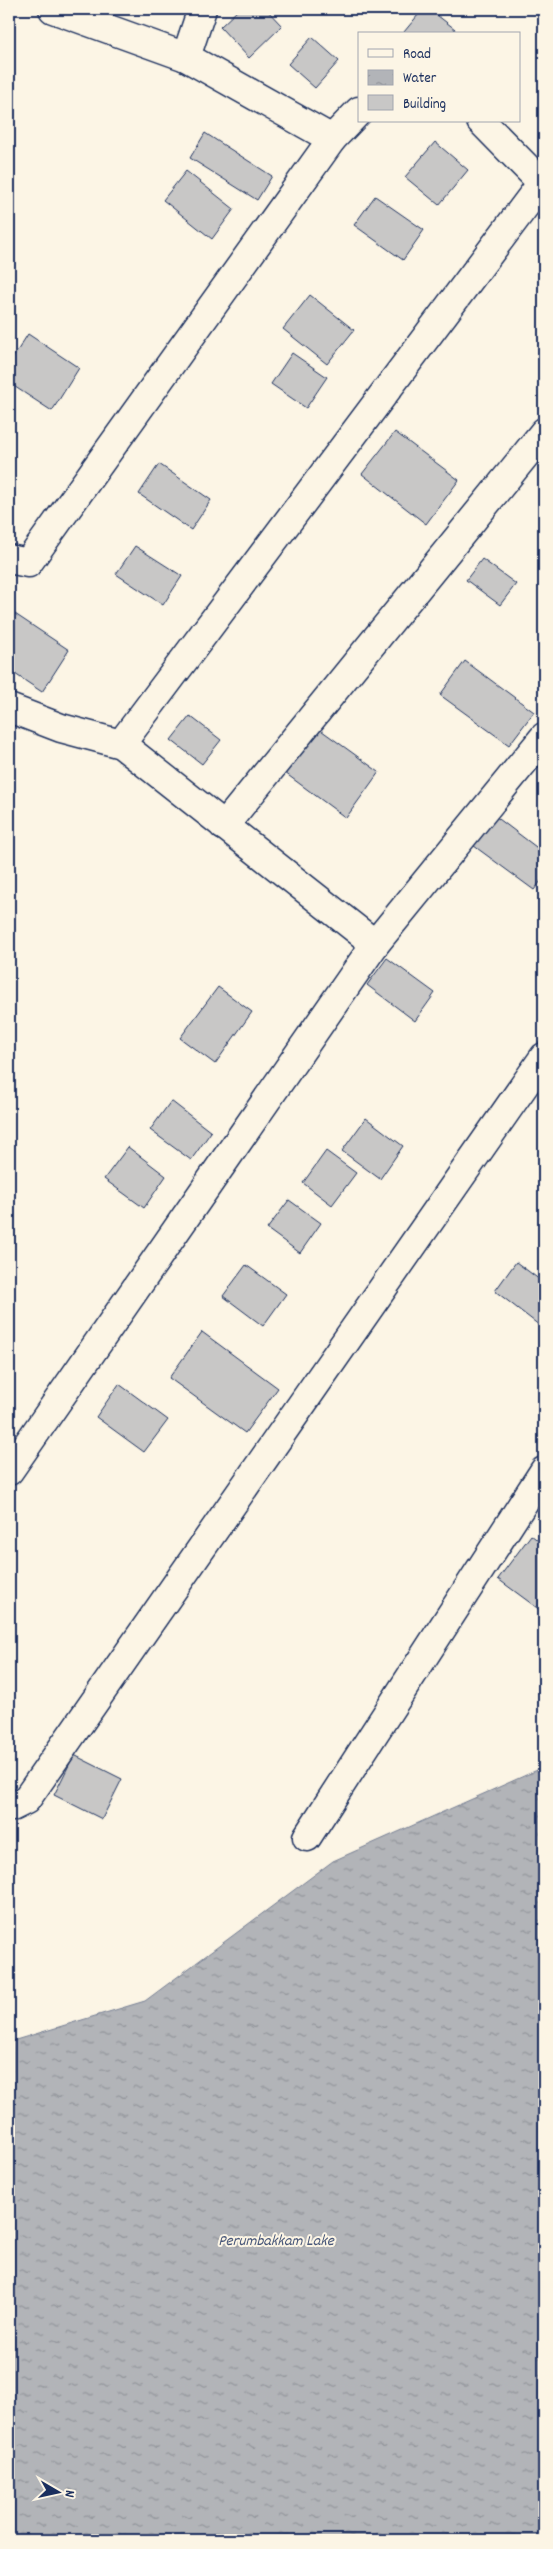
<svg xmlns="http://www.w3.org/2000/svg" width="553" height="2549" viewBox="0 0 553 2549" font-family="Dekko,sans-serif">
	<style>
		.water { fill: url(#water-ripples); stroke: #767f94 }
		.building { fill: #c8c7c6; stroke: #1b2f5e }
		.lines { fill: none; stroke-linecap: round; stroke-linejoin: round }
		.minor-casing { stroke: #1b2f5e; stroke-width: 31 }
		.minor { stroke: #fcf5e5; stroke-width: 28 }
		.labels { text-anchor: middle; stroke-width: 4; stroke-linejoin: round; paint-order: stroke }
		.water-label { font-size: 16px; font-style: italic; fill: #485779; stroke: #fcf5e5 }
	</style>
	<defs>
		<pattern id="water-ripples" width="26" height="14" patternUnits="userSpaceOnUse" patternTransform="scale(1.25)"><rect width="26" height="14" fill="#b2b4b8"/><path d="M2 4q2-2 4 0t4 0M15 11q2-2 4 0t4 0" fill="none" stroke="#909399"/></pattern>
	</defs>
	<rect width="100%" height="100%" fill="#fcf5e5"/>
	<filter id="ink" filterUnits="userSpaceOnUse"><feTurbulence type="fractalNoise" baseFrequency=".02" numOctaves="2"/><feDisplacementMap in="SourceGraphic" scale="10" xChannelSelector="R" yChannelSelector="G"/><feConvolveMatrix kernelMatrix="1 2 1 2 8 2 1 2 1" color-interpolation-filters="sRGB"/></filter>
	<g filter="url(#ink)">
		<!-- water -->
		<polygon class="water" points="544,1767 544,2540 9,2540 9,2042 145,2001 333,1861"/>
		<!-- building -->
		<g class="building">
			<polygon points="239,9 266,9 282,26 249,58 220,27"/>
			<polygon points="423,9 429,9 455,29 452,34 406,34 404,32"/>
			<polygon points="312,37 339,61 315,88 288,64"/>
			<polygon points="205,133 272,176 257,200 190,158"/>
			<polygon points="435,142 468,170 439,205 405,177"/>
			<polygon points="186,171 234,209 212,239 163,200"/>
			<polygon points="375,196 424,230 403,260 354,225"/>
			<polygon points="310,295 354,330 327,364 283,329"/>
			<polygon points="28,334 79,368 52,411 9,383 9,364"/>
			<polygon points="292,353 327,377 306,408 271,384"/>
			<polygon points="395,432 459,480 426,524 362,474"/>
			<polygon points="159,464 211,500 191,530 139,494"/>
			<polygon points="135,546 182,576 163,605 116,574"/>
			<polygon points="482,559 516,584 500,605 466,580"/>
			<polygon points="9,610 69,650 42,692 9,670"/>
			<polygon points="465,661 534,712 509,745 440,695"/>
			<polygon points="190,716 221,740 202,764 171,740"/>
			<polygon points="318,728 379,772 346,818 285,773"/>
			<polygon points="491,813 544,853 544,877 534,890 470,843"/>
			<polygon points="387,958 435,993 415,1021 367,985"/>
			<polygon points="218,987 252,1012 215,1064 180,1038"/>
			<polygon points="171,1101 211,1132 191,1160 150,1130"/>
			<polygon points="366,1118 403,1146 380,1179 342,1151"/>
			<polygon points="128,1147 166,1176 144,1208 104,1179"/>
			<polygon points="326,1151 356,1173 332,1205 303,1183"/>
			<polygon points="289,1200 321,1223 300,1253 267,1229"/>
			<polygon points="516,1262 544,1283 544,1329 495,1291"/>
			<polygon points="246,1265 286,1294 263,1326 223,1296"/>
			<polygon points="202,1332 278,1388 245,1433 169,1378"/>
			<polygon points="119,1384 168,1420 144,1452 96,1417"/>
			<polygon points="531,1535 544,1545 544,1613 498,1579"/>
			<polygon points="74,1755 122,1779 102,1819 54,1795"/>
		</g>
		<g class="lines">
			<defs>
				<g id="minor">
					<polyline points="186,57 202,9"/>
					<polyline points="481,121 544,185"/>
					<polyline points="332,139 359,111"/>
					<polyline points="9,559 28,563 332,139 186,57 53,9"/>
					<polyline points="9,708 61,728 121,744 375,944"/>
					<polyline points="121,744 542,183"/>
					<polyline points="224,826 544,432"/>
					<polyline points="9,1471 375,944 544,737"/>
					<polyline points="9,1805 12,1807 26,1800 544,1057"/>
					<polyline points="307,1837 544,1471"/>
				</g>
			</defs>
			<!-- minor casing -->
			<use href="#minor" class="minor-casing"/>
			<!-- minor -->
			<use href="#minor" class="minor"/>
		</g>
	</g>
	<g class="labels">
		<!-- water labels -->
		<g class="water-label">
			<text x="276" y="2245">Perumbakkam Lake</text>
		</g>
	</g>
	<!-- margin -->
	<rect width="553" height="2549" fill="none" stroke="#fcf5e5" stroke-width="30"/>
	<rect x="15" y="15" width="523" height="2519" fill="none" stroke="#1b2f5e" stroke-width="2" filter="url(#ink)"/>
	<!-- legend -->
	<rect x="358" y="32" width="162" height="90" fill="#fcf5e5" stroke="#a2a6af"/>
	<rect x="368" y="49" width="25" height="8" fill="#fcf5e5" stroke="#a2a6af"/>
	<text x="403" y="58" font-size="15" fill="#1b2f5e">Road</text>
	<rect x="368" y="70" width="25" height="15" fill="url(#water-ripples)" stroke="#a2a6af"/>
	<text x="403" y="82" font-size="15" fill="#1b2f5e">Water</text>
	<rect x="368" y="95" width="25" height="15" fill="#c8c7c6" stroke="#a2a6af"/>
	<text x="403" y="108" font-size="15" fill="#1b2f5e">Building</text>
	<!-- north arrow -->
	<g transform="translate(58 2492) rotate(99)" stroke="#fcf5e5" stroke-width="4" paint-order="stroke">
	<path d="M0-4L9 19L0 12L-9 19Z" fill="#1b2f5e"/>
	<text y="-8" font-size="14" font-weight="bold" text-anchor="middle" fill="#1b2f5e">N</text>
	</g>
</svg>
